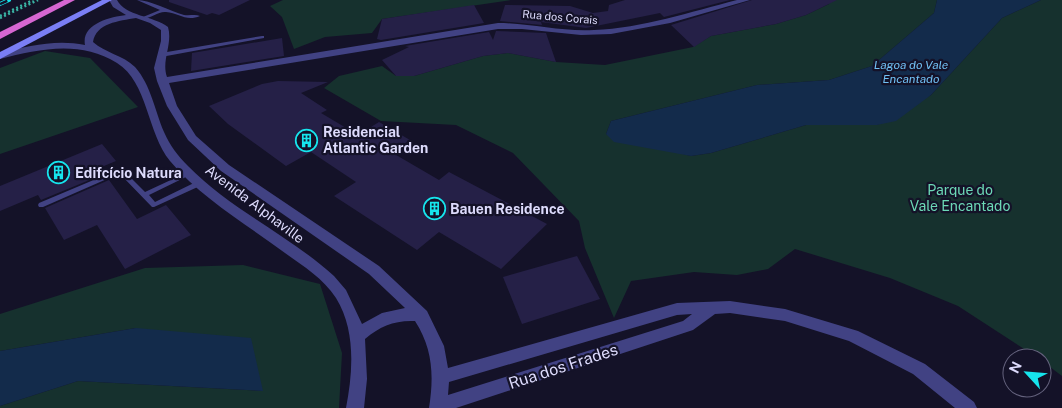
<svg xmlns="http://www.w3.org/2000/svg" width="1062" height="408" viewBox="0 0 1062 408" font-family="'Public Sans',sans-serif">
	<style>
		.green { fill: #16312e }
		.water { fill: #132b4b }
		.building { fill: #252047 }
		.lines { fill: none; stroke-linecap: round; stroke-linejoin: round }
		.path { stroke: #3ab2a3; stroke-width: 2.5; stroke-dasharray: 2 2.5; stroke-linecap: butt }
		.service { fill: #414283; fill-rule: evenodd }
		.minor { fill: #414283; fill-rule: evenodd }
		.secondary { fill: #7a7ef5; fill-rule: evenodd }
		.trunk { fill: #d666d2; fill-rule: evenodd }
		.rail-casing { stroke: #16e5ed; stroke-width: 4 }
		.rail { stroke: #141228; stroke-width: 2.5; stroke-dasharray: 8; stroke-linecap: butt }
		.labels { text-anchor: middle; stroke-width: 4.5; stroke-linejoin: round; paint-order: stroke }
		.far-street-label { font-size: 11px; fill: #dddbfc; stroke: #141228 }
		.far-water-label { font-size: 12px; font-style: italic; fill: #71c0f4; stroke: #141228 }
		.poi-label { font-size: 14px; font-weight: bold; fill: #dddbfc; stroke: #141228; text-anchor: start }
		.park-label { font-size: 14px; fill: #6cd8b6; stroke: #141228 }
		.street-label { font-size: 14px; fill: #dddbfc; stroke: #141228 }
		.near-street-label { font-size: 16px; fill: #dddbfc; stroke: #141228 }
	</style>
	<rect width="100%" height="100%" fill="#141228"/>
	<!-- green -->
	<g class="green">
		<polygon points="283,0 511,0 382,19 372,33 325,37 294,49 282,17 270,6"/>
		<polygon points="830,0 937,0 934,13 872,66 829,80 757,85 611,121 606,134 691,156 711,153 806,125 877,125 931,95 1002,18 1041,0 1062,0 1062,376 1042,361 1042,358 1038,358 958,306 890,278 795,249 768,269 737,275 694,272 631,281 614,318 585,248 579,221 513,153 456,125 381,121 324,88 339,76 382,66 396,76 414,76 483,56 508,53 556,62 605,65 693,47 711,36 776,24 806,15 829,4"/>
		<polygon points="45,51 90,58 138,107 0,154 0,68"/>
		<polygon points="243,265 320,284 342,353 339,408 0,408 0,406 78,381 263,391 136,328 0,351 0,314 145,268"/>
	</g>
	<!-- water -->
	<g class="water">
		<polygon points="937,0 1041,0 1002,18 931,95 896,121 877,125 806,125 711,153 691,156 614,142 606,134 611,121 757,85 829,80 872,66 934,13"/>
		<polygon points="136,328 251,338 263,391 78,381 0,406 0,351"/>
	</g>
	<!-- building -->
	<g class="building">
		<polygon points="169,0 250,0 219,15 212,13 207,15 169,2"/>
		<polygon points="625,0 730,0 664,17 660,13 586,28 541,22 542,25 500,21 505,5 570,6 593,13 608,11 609,5"/>
		<polygon points="752,0 837,0 806,15 776,24 711,36 694,47 671,25"/>
		<polygon points="474,5 484,23 381,40 377,39 382,19"/>
		<polygon points="496,31 546,33 556,62 508,53 483,56 414,76 396,76 382,60 409,47 405,46 489,32 493,40"/>
		<polygon points="282,38 284,56 191,71 192,53"/>
		<polygon points="278,81 328,82 301,93 327,110 321,113 358,135 379,122 410,140 391,152 439,180 449,172 547,224 501,269 439,232 417,250 334,196 356,182 311,152 286,166 228,124 209,106 262,84"/>
		<polygon points="102,144 116,161 99,168 104,174 41,200 38,195 0,211 0,186"/>
		<polygon points="109,180 137,219 166,205 191,235 125,269 97,225 64,240 45,208"/>
		<polygon points="577,256 600,299 522,324 503,277"/>
	</g>
	<g class="lines">
		<!-- path -->
		<g class="path">
			<polyline points="0,16 33,0"/>
			<polyline points="0,18 38,0"/>
		</g>
		<!-- service -->
		<g class="service">
			<path d="M137 0C150 0 170 11 184 15 190 16 195 14 200 16 186 22 179 13 166 12 159 11 151 18 143 19V17L160 10Z"/>
			<polygon points="262,36 264,36 264,38 161,57 158,55 161,53"/>
			<polygon points="115,171 126,173 145,192 188,172 192,172 193,173 192,174 149,195 155,202 198,181 200,181 203,183 202,185 154,207 152,207 122,176 116,175 43,207 39,207 38,205 39,203"/>
		</g>
		<!-- minor -->
		<path class="minor" d="M109 0H117C125 16 154 16 168 27 173 44 161 60 167 77L498 23C530 23 562 32 594 30 643 28 690 12 737 0H750L670 23 611 34 581 35 522 29H498L169 83 177 106 196 136 229 165 379 266 427 311 444 346 448 368 677 303 730 301 785 309 858 331 925 364 974 402 977 408H955L913 374 849 341 785 321 730 313 715 314 693 330 456 408H429C434 376 433 349 415 321 395 320 380 326 365 339L367 379 364 408H346C353 372 356 330 336 298 323 278 303 266 285 253 246 224 201 198 170 161 147 133 148 82 117 63 80 40 39 49 0 59V53C28 46 56 39 85 45 81 24 110 17 126 15L113 7ZM136 18 150 23 161 30V41L154 68 157 81 167 106 188 140 221 171 369 274 405 308 382 313 362 324 346 290 334 276C289 235 231 210 188 166 178 156 170 146 164 132 155 111 151 85 135 67 123 55 105 53 93 42 96 23 119 21 136 18ZM692 314 683 321 448 395 449 382 677 315Z"/>
		<!-- secondary -->
		<polygon class="secondary" points="102,0 112,0 0,59 0,52"/>
		<!-- trunk -->
		<polygon class="trunk" points="64,0 75,0 0,39 0,32"/>
		<defs>
			<polyline id="rail" points="0,4 9,0"/>
		</defs>
		<!-- rail casing -->
		<use href="#rail" class="rail-casing"/>
		<!-- rail -->
		<use href="#rail" class="rail"/>
	</g>
	<!-- icons -->
	<defs>
		<symbol id="building-ring" viewBox="-11 -11 22 22"><circle r="9.5" fill="#141228" stroke="#16e5ed" stroke-width="1.5"/><path d="M-4-6H4V6H1V3H-1V6H-4ZM-2.5-4.3h1.7v1.8h-1.7ZM.8-4.3h1.7v1.8H.8ZM-2.5-1h1.7V.8h-1.7ZM.8-1h1.7V.8H.8Z" fill="#16e5ed"/></symbol>
	</defs>
	<g fill-rule="evenodd">
		<use href="#building-ring" x="294" y="128" width="25" height="25"/>
		<use href="#building-ring" x="46" y="160" width="25" height="25"/>
		<use href="#building-ring" x="422" y="196" width="25" height="25"/>
	</g>
	<g class="labels">
		<!-- far-street labels -->
		<g class="far-street-label">
			<text transform="translate(560 17) rotate(5)" y="4">Rua dos Corais</text>
		</g>
		<!-- far-water labels -->
		<g class="far-water-label">
			<text x="911" y="69">Lagoa do Vale<tspan x="911" dy="14">Encantado</tspan></text>
		</g>
		<!-- poi labels -->
		<g class="poi-label">
			<text x="323" y="137">Residencial<tspan x="323" dy="16">Atlantic Garden</tspan></text>
			<text x="75" y="178">Edifcício Natura</text>
			<text x="450" y="214">Bauen Residence</text>
		</g>
		<!-- park labels -->
		<g class="park-label">
			<text x="960" y="195">Parque do<tspan x="960" dy="16">Vale Encantado</tspan></text>
		</g>
		<!-- street labels -->
		<g class="street-label">
			<text transform="translate(255 204) rotate(37)" y="5">Avenida Alphaville</text>
		</g>
		<!-- near-street labels -->
		<g class="near-street-label">
			<text transform="translate(563 366) rotate(-18)" y="6">Rua dos Frades</text>
		</g>
	</g>
	<!-- north arrow -->
	<g transform="translate(1027 373) rotate(296)"><circle r="24" fill="#141228" stroke="#64627d"/>
	<path d="M0-4L9 19L0 12L-9 19Z" fill="#16e5ed"/>
	<text y="-8" font-size="14" font-weight="bold" text-anchor="middle" fill="#dddbfc">N</text>
	</g>
</svg>
